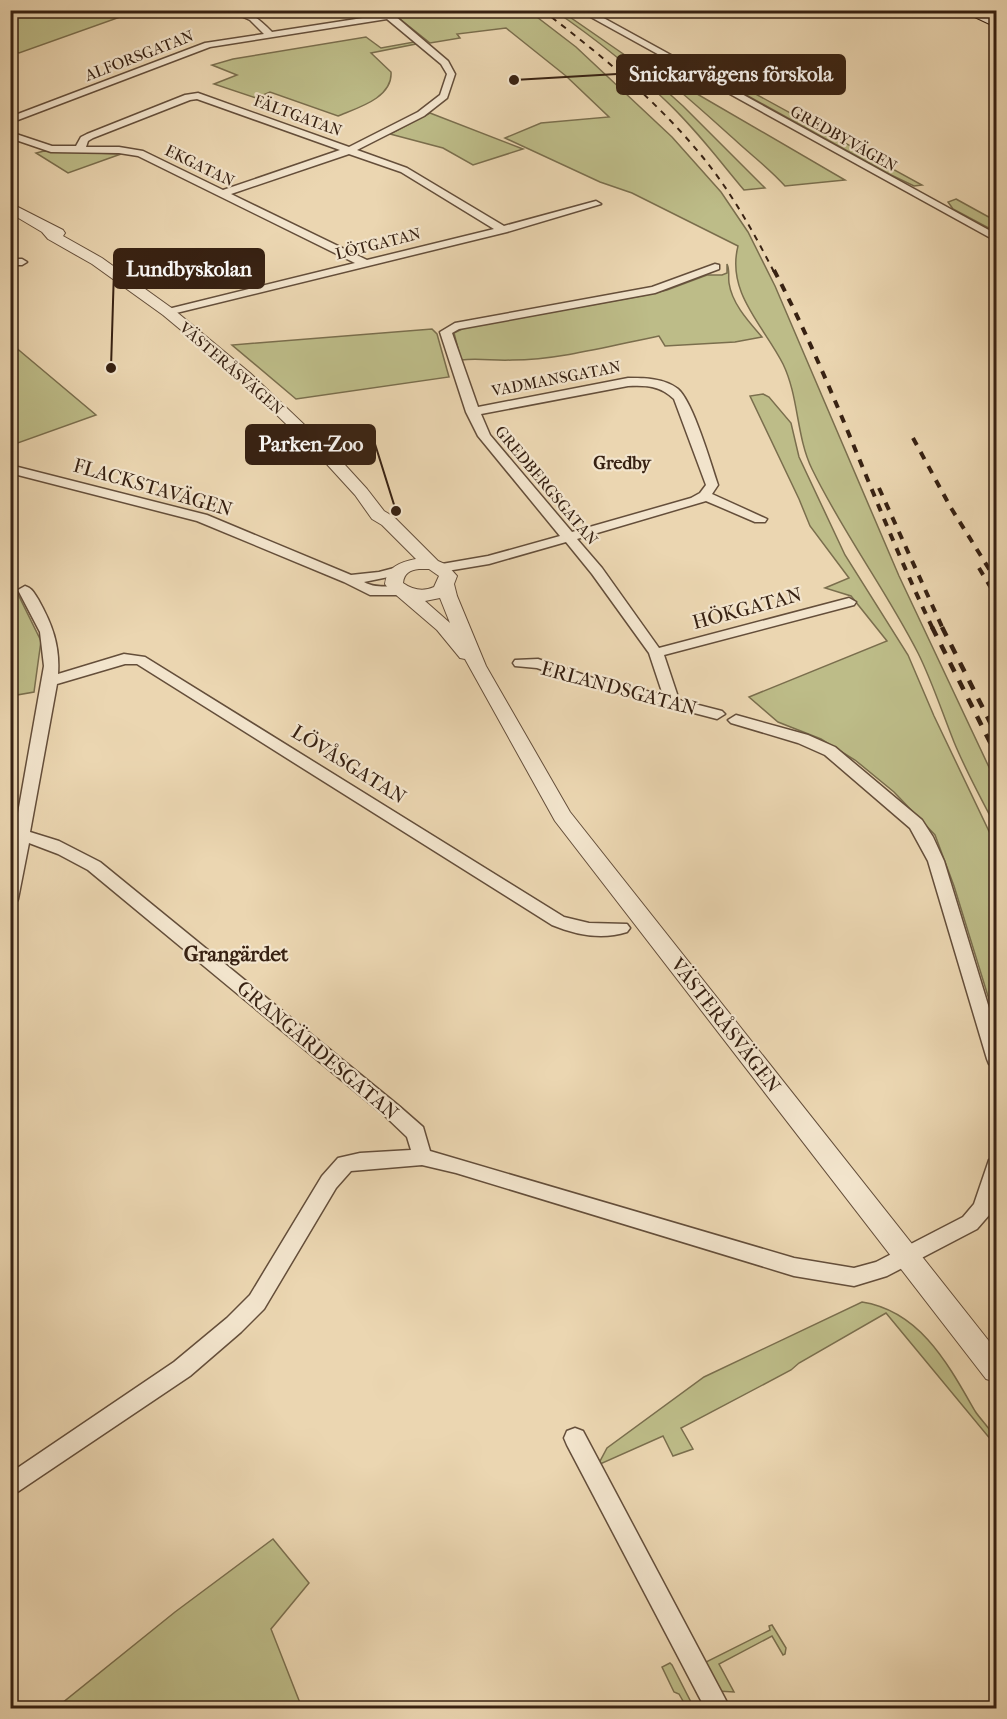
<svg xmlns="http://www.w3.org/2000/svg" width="1007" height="1719" viewBox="0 0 1007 1719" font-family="'IM FELL French Canon',serif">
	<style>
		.green { fill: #bdbc88; stroke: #7a6e4d; stroke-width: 1.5 }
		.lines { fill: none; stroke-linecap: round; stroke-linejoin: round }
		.minor-casing { stroke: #644e3a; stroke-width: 3 }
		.tertiary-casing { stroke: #644e3a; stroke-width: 2 }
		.secondary-casing { stroke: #372112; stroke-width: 2 }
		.minor { fill: #f2e4cc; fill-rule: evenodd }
		.tertiary { fill: #f2e4cc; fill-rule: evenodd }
		.secondary { fill: #f2e4cc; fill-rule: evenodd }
		.rail-far2 { stroke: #372112; stroke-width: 2; stroke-dasharray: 6 6; stroke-linecap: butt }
		.rail-far1 { stroke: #372112; stroke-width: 4; stroke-dasharray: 8 8; stroke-linecap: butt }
		.rail { stroke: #372112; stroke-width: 4.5; stroke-dasharray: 10 10; stroke-linecap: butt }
		.labels { text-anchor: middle; stroke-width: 4.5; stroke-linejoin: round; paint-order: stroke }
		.far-street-label { font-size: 16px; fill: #372112; stroke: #f2e4cc }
		.far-neighbourhood-label { font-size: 18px; font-weight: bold; fill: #372112; stroke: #f2e4cc }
		.street-label { font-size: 20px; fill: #372112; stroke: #f2e4cc }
		.neighbourhood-label { font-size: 21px; font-weight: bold; fill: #372112; stroke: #f2e4cc }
		.leader { fill: none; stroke: #372112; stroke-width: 2 }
		.callout-dot { fill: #372112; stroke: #f2e4cc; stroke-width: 2 }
		.callout { fill: #372112; stroke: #372112; stroke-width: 2 }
		.callout-label { font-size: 21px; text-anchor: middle; font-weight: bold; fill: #fff }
	</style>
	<rect width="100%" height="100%" fill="#ebd6b1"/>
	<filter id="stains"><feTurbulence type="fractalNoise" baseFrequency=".00333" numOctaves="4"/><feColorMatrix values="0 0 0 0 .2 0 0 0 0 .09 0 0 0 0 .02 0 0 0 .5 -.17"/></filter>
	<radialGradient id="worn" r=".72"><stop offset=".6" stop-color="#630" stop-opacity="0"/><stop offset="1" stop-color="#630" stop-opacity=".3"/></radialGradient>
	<!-- green -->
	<g class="green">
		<polygon points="11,10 137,10 137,11 19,53 11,50"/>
		<path d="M390 11H529L576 47 672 137 721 192 748 232 775 286 899 576 996 782V827C981 799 966 771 954 742 942 712 932 681 918 653 886 590 843 533 812 469 796 436 799 397 783 364 764 326 726 293 738 246L632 193 600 182 505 138 541 123 609 117 566 76 506 28 457 34 460 38 430 43Z"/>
		<path d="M555 11H561L632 60 683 106 765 188 744 190C718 159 694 127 665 100 631 67 593 37 555 11Z"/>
		<path d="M366 37 381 48 414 42 416 44 371 53 391 72C393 98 357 108 338 116L270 92 256 98 214 84 237 75 212 65 233 59Z"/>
		<path d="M649 66 845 180 785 186C769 168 751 155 734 139 706 114 679 89 649 66Z"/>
		<polygon points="719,74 922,185 914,186 889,174 721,81"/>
		<polygon points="430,113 523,149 473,165 443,148 390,134"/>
		<polygon points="44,151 121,154 68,173 36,153"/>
		<polygon points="956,199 996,221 996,232 953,209 948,202"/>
		<path d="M727 264C730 270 728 276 729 283 732 304 749 322 762 337L735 342 665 346 659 336C614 345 558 360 512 360 495 361 479 358 461 360L454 333 464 328 646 295 667 290 707 275H722L727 273Z"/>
		<polygon points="432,329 437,334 449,377 296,399 232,345"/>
		<polygon points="14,346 96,415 15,444 10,440 10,347"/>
		<polygon points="763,394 769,397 791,423 799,457 845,555 908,655 934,716 996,846 996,1022 954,886 935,835 894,792 855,760 821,739 778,722 749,697 887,641 851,596 825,588 849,578 810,526 799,499 750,396"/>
		<polygon points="10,578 41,641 34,692 11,696"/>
		<path d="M862 1302C920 1311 948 1364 975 1411 982 1422 996 1433 996 1446L886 1313 799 1363 791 1370 681 1428 693 1449 673 1456 663 1436 598 1465 607 1448 704 1377Z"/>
		<polygon points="273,1539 309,1583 271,1629 302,1708 51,1708 62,1703 175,1612"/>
		<polygon points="772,1625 786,1648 785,1654 783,1655 772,1636 719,1664 734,1692 717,1691 702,1664 770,1630 769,1626"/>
		<polygon points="670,1663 672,1665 694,1708 687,1708 679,1694 674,1692 662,1667"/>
	</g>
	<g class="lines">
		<defs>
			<g id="minor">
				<path d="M228 10C249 10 258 18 272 32L382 15 378 10H388L448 61 455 74 447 98 424 116 357 150 407 168 504 226 596 201 601 204 507 232 168 315 164 314V310L355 263 138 156 119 153 51 152 10 138V132L52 146H76L81 137 87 134 185 95 198 93 349 147 418 112 440 95 447 74 441 64 387 19 210 47 10 123V117L205 43 264 34 250 20ZM197 99 340 150 223 190 143 151 119 147H86L88 141 93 138 190 100ZM349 154 401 172 494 229 367 260 231 194Z"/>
				<polygon points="578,10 589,10 996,234 996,241"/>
				<polygon points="10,259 22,259 27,262 22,265 10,265"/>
				<path d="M715 264 719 265V269L655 293 459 329 452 333 478 407 628 378C645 378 664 378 678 389 693 402 711 464 718 485L712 494 767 519 765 522H755L706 501 577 539 602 568 659 648 849 598 856 602 854 605 664 655 679 700 722 711 725 714 717 719 583 684 537 668 515 666 513 663 515 660 538 659 593 678 663 695 649 653 592 574 566 542 489 564 441 572 434 568 436 565 488 556 560 536 478 436 466 412 440 332 455 323 652 287ZM628 386C646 385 661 386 674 399L706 485 700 493 691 498 572 532 490 435 481 414Z"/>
				<path d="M10 465 207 515 351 575 379 572 398 567 403 568 405 571 403 574 364 582C379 591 398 582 408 591L401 595H370L344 582 197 521 10 473Z"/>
				<path d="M25 586C32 588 34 593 38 599 52 624 60 645 58 674L124 654 145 657 564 917 589 923 627 924 630 928 627 932C602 940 576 935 552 925L137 664H125L57 684 30 832 59 841 100 862 399 1106 423 1127 430 1151 794 1258 854 1268 876 1262 963 1217 974 1204 989 1160 996 1158V1196L990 1214 977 1229 887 1276 854 1286 794 1276 456 1173 422 1165 351 1171 336 1188 264 1309 241 1332 190 1376 10 1497V1473L174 1362 227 1318 250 1295 322 1176 338 1158 360 1153 411 1150 407 1137 385 1116 88 870 58 854 29 843 18 899 16 903 10 905 13 841H10V829L15 830 44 666 40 632 18 590Z"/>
				<polygon points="736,715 808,735 835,747 922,820 933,837 944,861 996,1031 996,1066 989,1064 987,1059 928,861 910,828 825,755 798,743 731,723 728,720"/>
				<polygon points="575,1428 583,1431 730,1708 705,1708 567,1445 564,1438 567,1431"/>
			</g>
			<path id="tertiary" d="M10 203 63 230 65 233 63 236 102 258 173 309 250 373 335 454 367 489 384 511 394 517 438 561 447 565 457 576 454 584 457 596 486 666 570 812 996 1350V1382L986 1379 555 821 465 659 460 658 437 630 388 588 385 584C387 567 400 562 416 559L382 525 372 519 355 495 323 460 240 379 163 315 92 264 48 239 42 232 10 213ZM419 569H429L439 576 434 587C423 592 413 590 403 583 404 573 410 570 419 569ZM440 598 450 623 425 601Z"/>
			<polygon id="secondary" points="960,10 977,10 996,19 996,27"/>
		</defs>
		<!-- minor casing -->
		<use href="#minor" class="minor-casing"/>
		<!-- tertiary casing -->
		<use href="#tertiary" class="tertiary-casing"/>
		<!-- secondary casing -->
		<use href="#secondary" class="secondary-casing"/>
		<!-- minor -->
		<use href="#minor" class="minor"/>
		<!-- tertiary -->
		<use href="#tertiary" class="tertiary"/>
		<!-- secondary -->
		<use href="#secondary" class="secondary"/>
		<!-- rail-far2 -->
		<path class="rail-far2" d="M542 10C600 54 655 99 701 155 730 190 753 231 774 272"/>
		<!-- rail-far1 -->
		<g class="rail-far1">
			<path d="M774 270C835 386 876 511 933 629"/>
			<polyline points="913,438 951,508 996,580"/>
			<polyline points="879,488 943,629"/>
			<polyline points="979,568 996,596"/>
		</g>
		<!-- rail -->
		<g class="rail">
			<polyline points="932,627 996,754"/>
			<polyline points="942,627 996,734"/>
		</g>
	</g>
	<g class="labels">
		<!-- far-street labels -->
		<g class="far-street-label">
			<text transform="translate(139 55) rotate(-21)" y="6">ALFORSGATAN</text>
			<text transform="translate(298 115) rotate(20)" y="6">FÄLTGATAN</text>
			<text transform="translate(844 138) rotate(29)" y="6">GREDBYVÄGEN</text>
			<text transform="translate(200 165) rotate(26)" y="6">EKGATAN</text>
			<text transform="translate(378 243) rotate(-14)" y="6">LÖTGATAN</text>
			<text transform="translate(232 368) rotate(41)" y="6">VÄSTERÅSVÄGEN</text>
			<text transform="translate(556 378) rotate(-11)" y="6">VADMANSGATAN</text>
			<text transform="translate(547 485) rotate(50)" y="6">GREDBERGSGATAN</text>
		</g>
		<!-- far-neighbourhood labels -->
		<g class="far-neighbourhood-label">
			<text x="622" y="469">Gredby</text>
		</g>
		<!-- street labels -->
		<g class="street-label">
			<text transform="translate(153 487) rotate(16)" y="7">FLACKSTAVÄGEN</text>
			<text transform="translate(747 608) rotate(-15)" y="7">HÖKGATAN</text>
			<text transform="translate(619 688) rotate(15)" y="7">ERLANDSGATAN</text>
			<text transform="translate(349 764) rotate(32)" y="7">LÖVÅSGATAN</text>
			<text transform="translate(726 1025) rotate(52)" y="7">VÄSTERÅSVÄGEN</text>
			<text transform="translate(318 1050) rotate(40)" y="7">GRANGÄRDESGATAN</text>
		</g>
		<!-- neighbourhood labels -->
		<g class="neighbourhood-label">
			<text x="236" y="961">Grangärdet</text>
		</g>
	</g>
	<!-- callouts -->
	<path class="leader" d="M514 80L617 74M111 368L114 269M396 511L375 444"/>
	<g class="callout-dot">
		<circle cx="514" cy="80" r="6"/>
		<circle cx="111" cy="368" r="6"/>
		<circle cx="396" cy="511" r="6"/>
	</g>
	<g class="callout">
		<rect x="617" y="55" width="228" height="39" rx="6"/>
		<rect x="114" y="249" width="150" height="39" rx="6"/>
		<rect x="246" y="425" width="129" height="39" rx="6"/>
	</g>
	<g class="callout-label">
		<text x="731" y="81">Snickarvägens förskola</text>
		<text x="189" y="276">Lundbyskolan</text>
		<text x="311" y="451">Parken-Zoo</text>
	</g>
	<!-- margin -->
	<rect width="1007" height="1719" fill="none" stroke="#ebd6b1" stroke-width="36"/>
	<rect x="12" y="12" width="983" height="1695" fill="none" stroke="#372112" stroke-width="3"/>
	<rect x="18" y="18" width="971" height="1683" fill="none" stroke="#372112" stroke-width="1.5"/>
	<rect width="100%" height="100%" filter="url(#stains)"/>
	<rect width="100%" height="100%" fill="url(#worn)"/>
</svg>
